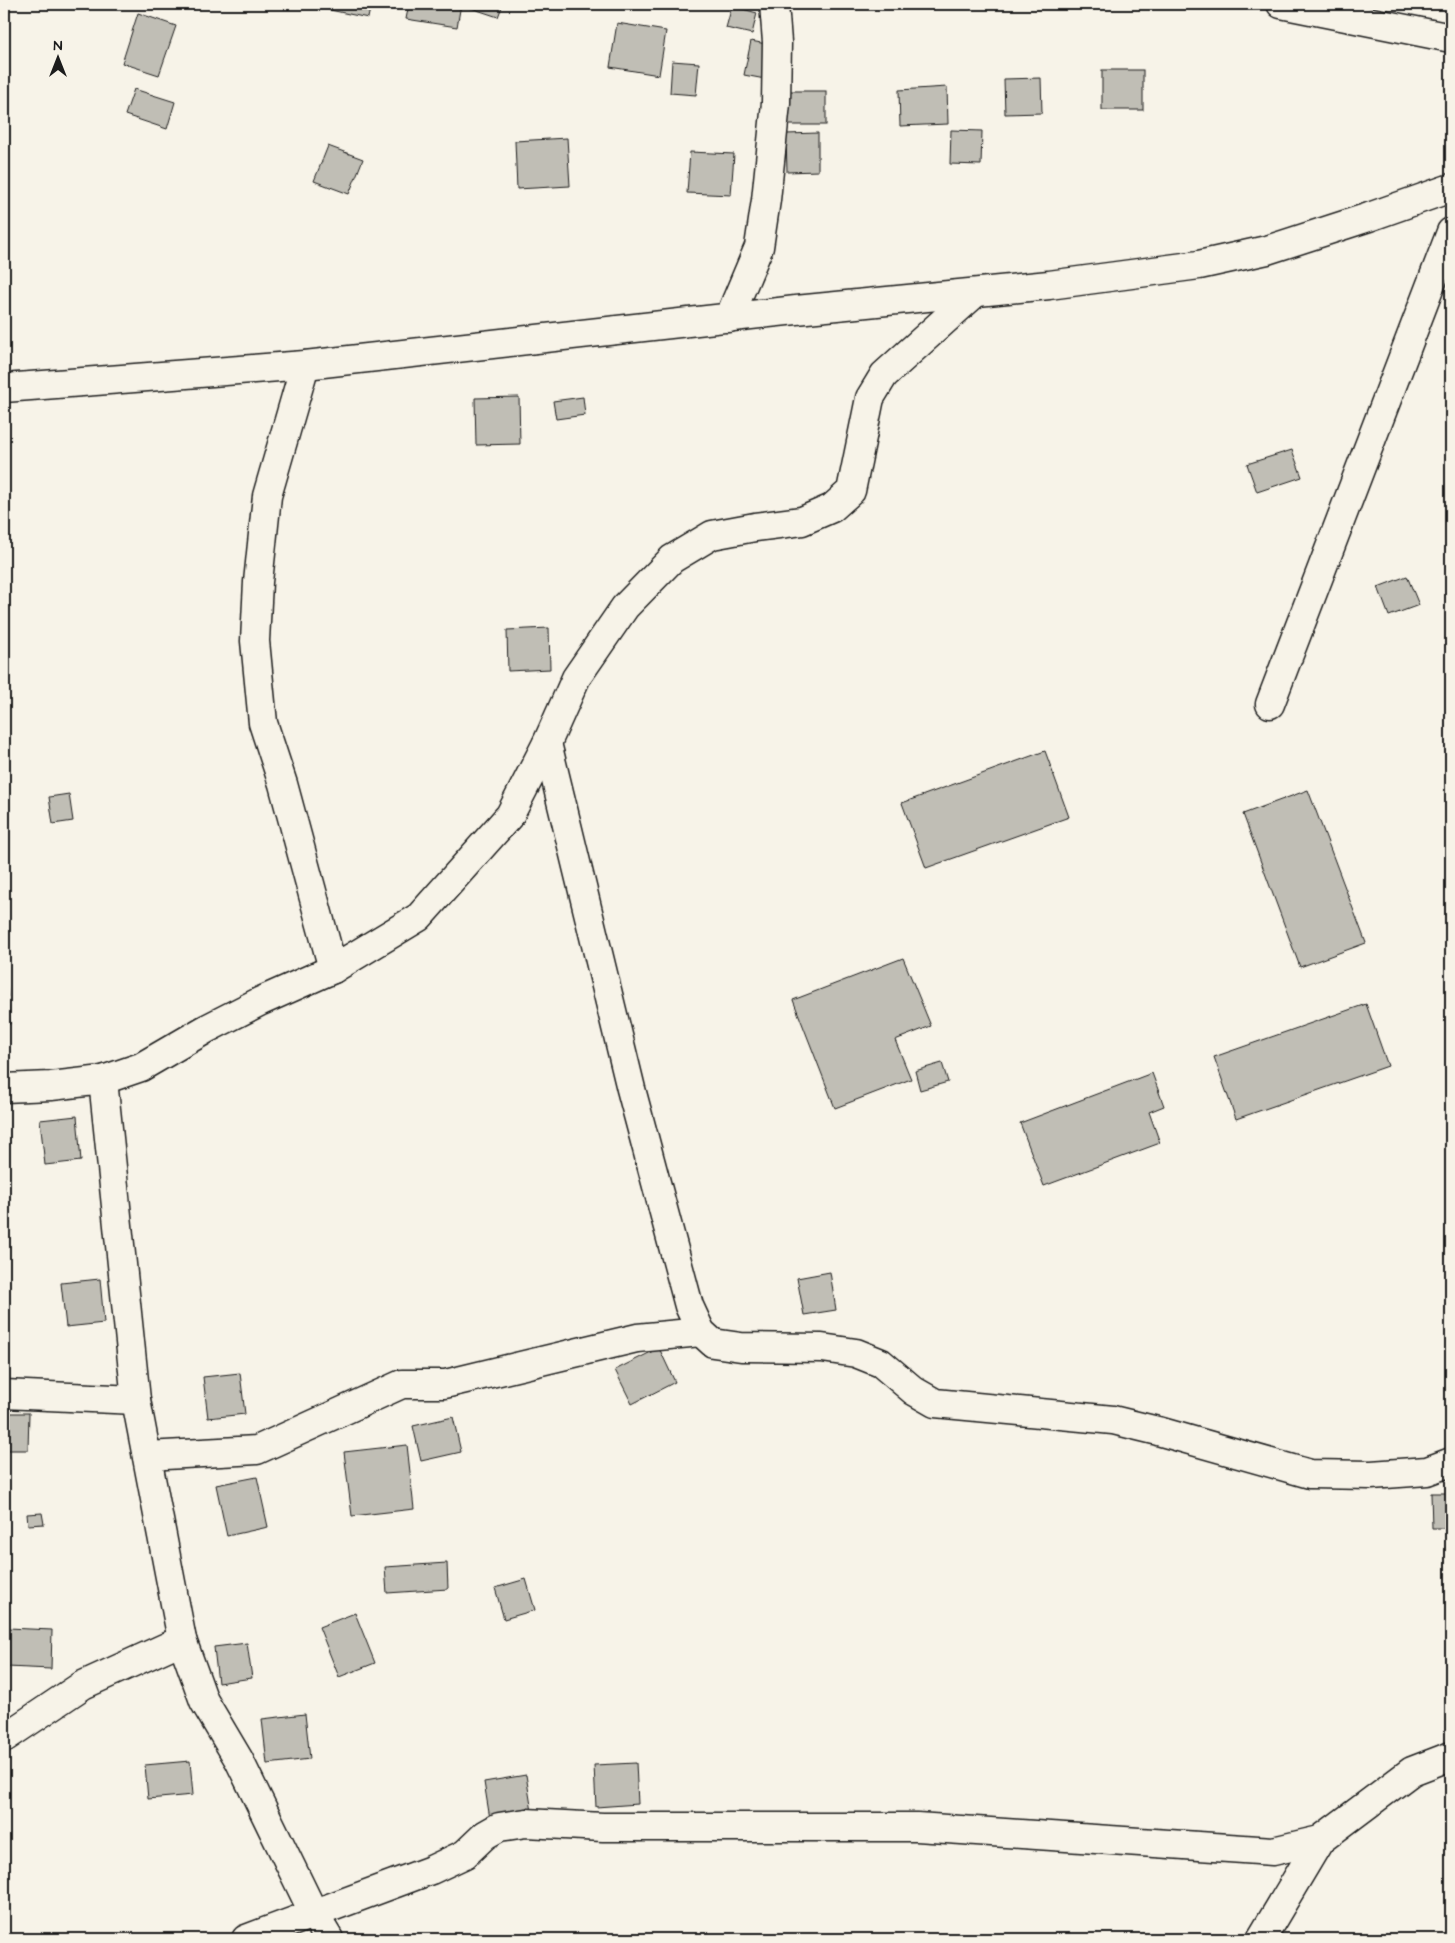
<svg xmlns="http://www.w3.org/2000/svg" width="1455" height="1943" viewBox="0 0 1455 1943" font-family="'Architects Daughter',sans-serif">
	<style>
		.building { fill: #c0beb5; stroke: #1c1c1c }
		.lines { fill: none; stroke-linecap: round; stroke-linejoin: round }
		.minor-casing { stroke: #1c1c1c; stroke-width: 31 }
		.major-casing { stroke: #1c1c1c; stroke-width: 31 }
		.minor { stroke: #f7f3e8; stroke-width: 28 }
		.major { stroke: #f7f3e8; stroke-width: 28 }
	</style>
	<rect width="100%" height="100%" fill="#f7f3e8"/>
	<filter id="ink" filterUnits="userSpaceOnUse"><feTurbulence type="fractalNoise" baseFrequency=".02" numOctaves="2"/><feDisplacementMap in="SourceGraphic" scale="10" xChannelSelector="R" yChannelSelector="G"/><feConvolveMatrix kernelMatrix="1 2 1 2 8 2 1 2 1" color-interpolation-filters="sRGB"/></filter>
	<g filter="url(#ink)">
		<!-- building -->
		<g class="building">
			<polygon points="311,4 371,4 368,18 311,6"/>
			<polygon points="409,4 461,4 457,27 406,19"/>
			<polygon points="466,4 503,4 498,17 465,6"/>
			<polygon points="732,6 757,13 752,34 726,28"/>
			<polygon points="138,13 176,26 159,75 122,63"/>
			<polygon points="617,23 666,31 659,75 610,67"/>
			<polygon points="751,41 771,45 765,79 744,75"/>
			<polygon points="672,61 699,63 696,95 670,93"/>
			<rect x="1102" y="70" width="41" height="40"/>
			<polygon points="1041,78 1042,113 1005,114 1004,79"/>
			<polygon points="947,87 948,124 900,126 899,90"/>
			<polygon points="134,89 175,102 167,129 125,115"/>
			<rect x="788" y="91" width="38" height="34"/>
			<polygon points="951,130 982,131 981,165 950,164"/>
			<polygon points="818,133 818,171 787,172 786,134"/>
			<polygon points="567,138 570,186 517,189 515,141"/>
			<polygon points="328,146 363,159 349,194 314,181"/>
			<polygon points="690,152 734,154 731,195 687,193"/>
			<polygon points="519,397 520,444 476,445 475,398"/>
			<polygon points="583,397 585,415 556,419 553,401"/>
			<polygon points="1292,450 1302,477 1257,492 1247,464"/>
			<polygon points="1407,576 1419,605 1389,616 1378,587"/>
			<polygon points="549,628 550,669 508,671 507,630"/>
			<polygon points="1045,751 1069,817 926,868 902,803"/>
			<polygon points="1308,790 1366,943 1300,967 1243,814"/>
			<polygon points="69,794 73,821 53,824 49,797"/>
			<polygon points="903,958 931,1026 895,1040 911,1079 835,1108 793,1000"/>
			<polygon points="4,962 10,1024 4,1025"/>
			<polygon points="1366,1004 1388,1066 1236,1119 1214,1057"/>
			<polygon points="942,1063 948,1082 920,1090 915,1071"/>
			<polygon points="1152,1073 1164,1106 1149,1112 1160,1143 1044,1186 1020,1123"/>
			<polygon points="77,1116 81,1161 45,1165 40,1120"/>
			<polygon points="830,1272 836,1310 804,1315 797,1278"/>
			<polygon points="100,1279 104,1323 66,1327 61,1283"/>
			<polygon points="659,1348 675,1382 632,1404 615,1370"/>
			<polygon points="240,1373 245,1414 208,1418 203,1377"/>
			<polygon points="4,1413 29,1413 28,1450 4,1450"/>
			<polygon points="453,1417 461,1452 421,1461 413,1426"/>
			<polygon points="407,1445 414,1509 352,1516 344,1452"/>
			<polygon points="257,1477 268,1527 227,1536 216,1485"/>
			<polygon points="1431,1493 1451,1493 1451,1528 1432,1528"/>
			<polygon points="42,1513 44,1524 28,1525 27,1514"/>
			<polygon points="447,1563 448,1589 387,1593 385,1567"/>
			<polygon points="526,1579 535,1610 504,1619 495,1588"/>
			<polygon points="355,1613 375,1663 339,1677 319,1627"/>
			<polygon points="8,1628 52,1630 51,1669 7,1667"/>
			<polygon points="247,1643 252,1678 218,1683 214,1647"/>
			<polygon points="305,1714 310,1759 267,1764 262,1719"/>
			<polygon points="190,1761 193,1795 148,1799 145,1765"/>
			<polygon points="636,1763 638,1804 596,1807 594,1765"/>
			<polygon points="526,1775 533,1818 491,1825 484,1782"/>
		</g>
		<g class="lines">
			<defs>
				<g id="minor">
					<polyline points="729,318 759,247 766,200 776,103 777,42 774,4"/>
					<polyline points="305,365 267,496 258,582 255,641 263,723 283,784 333,969"/>
					<polyline points="4,388 305,365 796,310 1049,285 1199,265 1267,250 1369,217 1451,188"/>
					<polyline points="1270,704 1451,232"/>
					<polyline points="547,743 631,1089 689,1306 701,1332 713,1343 741,1347 822,1348 856,1353 881,1363 914,1391 935,1403 1113,1420 1158,1431 1310,1474 1371,1475 1427,1471 1451,1462"/>
					<polyline points="103,1080 136,1400 182,1640 204,1701 239,1760 314,1914 329,1939"/>
					<polyline points="4,1088 51,1086 103,1080 141,1067 208,1028 261,1001 333,969 419,917 510,815 547,743 576,678 625,607 672,559 712,535 755,527 802,521 832,508 851,491 870,398 884,375 975,293"/>
					<polyline points="4,1394 136,1400"/>
					<polyline points="147,1456 257,1450 402,1384 445,1384 637,1338 701,1332"/>
					<polyline points="4,1738 83,1685 182,1640"/>
					<polyline points="246,1939 431,1870 465,1854 485,1835 499,1827 526,1823 603,1827 917,1827 1273,1851 1320,1840 1412,1771 1451,1756"/>
					<polyline points="1261,1939 1320,1840"/>
				</g>
				<polyline id="major" points="1281,4 1451,38"/>
			</defs>
			<!-- minor casing -->
			<use href="#minor" class="minor-casing"/>
			<!-- major casing -->
			<use href="#major" class="major-casing"/>
			<!-- minor -->
			<use href="#minor" class="minor"/>
			<!-- major -->
			<use href="#major" class="major"/>
		</g>
	</g>
	<!-- margin -->
	<rect width="1455" height="1943" fill="none" stroke="#f7f3e8" stroke-width="20"/>
	<rect x="10" y="10" width="1435" height="1923" fill="none" stroke="#1c1c1c" stroke-width="2" filter="url(#ink)"/>
	<!-- north arrow -->
	<g transform="translate(58 58)" stroke="#f7f3e8" stroke-width="4" paint-order="stroke">
	<path d="M0-4L9 19L0 12L-9 19Z" fill="#1c1c1c"/>
	<text y="-8" font-size="14" font-weight="bold" text-anchor="middle" fill="#1c1c1c">N</text>
	</g>
</svg>
